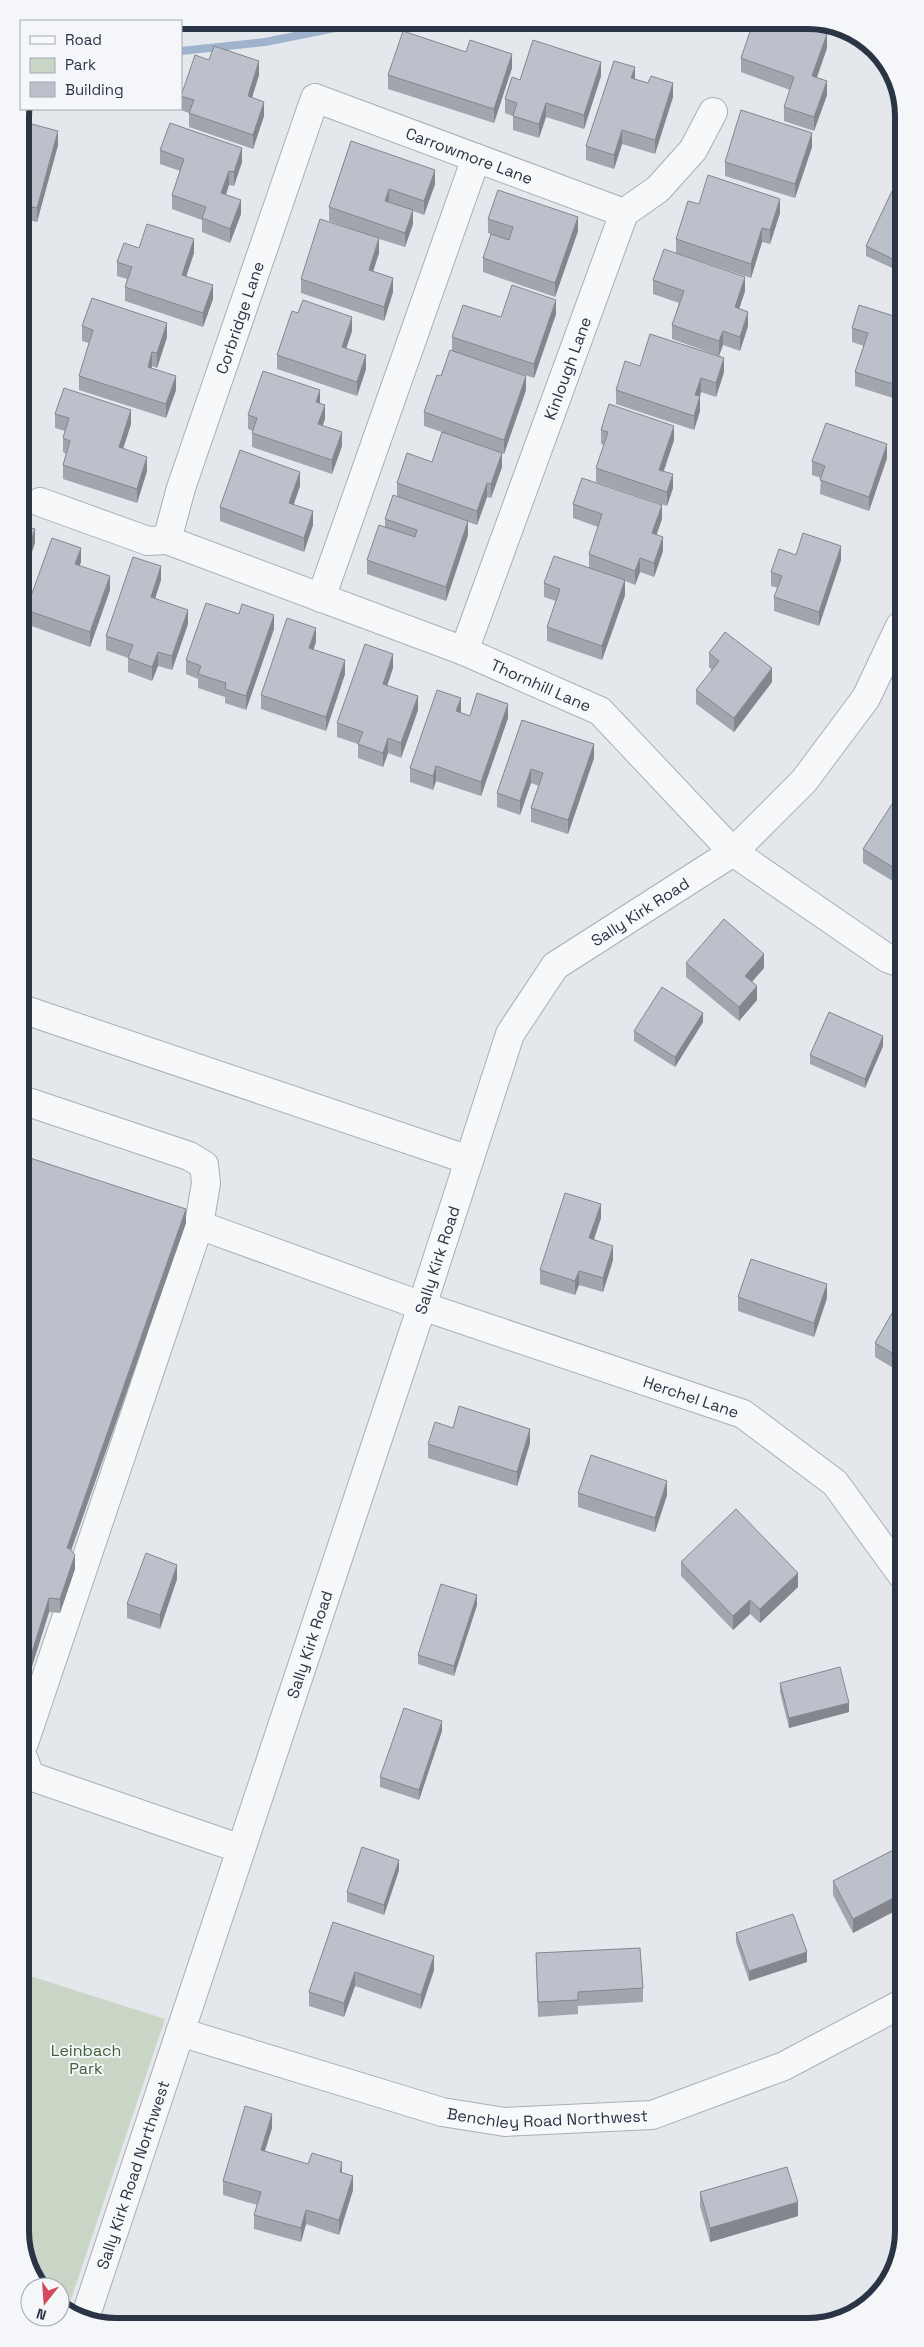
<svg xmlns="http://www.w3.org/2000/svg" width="924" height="2347" viewBox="0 0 924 2347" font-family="'Space Grotesk',sans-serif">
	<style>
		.green { fill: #c9d6c5 }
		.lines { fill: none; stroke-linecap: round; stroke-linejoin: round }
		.stream { stroke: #9fb4cc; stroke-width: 8 }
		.minor-casing { stroke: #a9aeb7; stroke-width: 30 }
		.minor { stroke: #f7f8fa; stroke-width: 28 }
		.wall { fill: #a1a5ae }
		.shaded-wall { fill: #83868d }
		.building { fill: #bbc0ca; stroke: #83868d }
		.labels { text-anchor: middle; stroke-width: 4; stroke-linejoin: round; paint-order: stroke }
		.street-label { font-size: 16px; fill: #2b3445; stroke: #f4f6f9 }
		.park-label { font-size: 16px; fill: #3f6138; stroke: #f4f6f9 }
		.rim { fill: none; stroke: #2b3445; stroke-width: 6 }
	</style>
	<rect width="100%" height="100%" fill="#e4e7ec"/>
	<!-- green -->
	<polygon class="green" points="24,1974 165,2019 67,2311 60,2308 60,2287 43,2287 25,2262"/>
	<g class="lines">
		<!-- stream -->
		<polyline class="stream" points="181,51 265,42 375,20"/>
		<defs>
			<g id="minor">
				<path id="s1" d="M40 502 148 541 167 540 464 651 600 711 733 852 887 958 901 963"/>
				<path id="s2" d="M167 540 181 488 315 98 624 213"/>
				<polyline points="321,598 476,158"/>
				<path id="s3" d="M464 651 624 213 658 189 693 150 713 112"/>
				<polyline points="22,1009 469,1160"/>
				<polyline points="22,1100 189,1156 204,1165 206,1183 199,1225"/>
				<path id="s4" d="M24 1743 199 1225 422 1306 743 1414 835 1483 902 1575"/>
				<polyline points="24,1760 30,1776 241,1849"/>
				<path id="s5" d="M180 2032 442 2112 505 2122 652 2115 784 2066 903 2003"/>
				<path id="s6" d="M85 2318 422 1306 510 1034 555 966 733 852 804 781 866 698 900 626"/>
			</g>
		</defs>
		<!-- minor casing -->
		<use href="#minor" class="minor-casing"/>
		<!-- minor -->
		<use href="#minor" class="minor"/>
	</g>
	<!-- wall -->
	<g class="wall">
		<polygon points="794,20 794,22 827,48 817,78 827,95 814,131 784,121 784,107 790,90 741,72 741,58"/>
		<polygon points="466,52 512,68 494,123 388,89 388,75"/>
		<polygon points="259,75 252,98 264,116 253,149 189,127 189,113 181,110 181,96"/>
		<polygon points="601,76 584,129 546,117 539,138 513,130 513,116 505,113 505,99 520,80"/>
		<polygon points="635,79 673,97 655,154 622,144 614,169 586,160 586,146"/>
		<polygon points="20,121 58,145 37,222 20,218"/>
		<polygon points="351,141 435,184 424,215 413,211 413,224 405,247 379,239 379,253 373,271 393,292 384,321 301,293 301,279 368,235 329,221 329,207"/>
		<polygon points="812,147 795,198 725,176 725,162"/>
		<polygon points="160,150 242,162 234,186 229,185 226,195 241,214 230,243 202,232 202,220 172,209 172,195 180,171 160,164"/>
		<polygon points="899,194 899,271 866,256 866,246"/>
		<polygon points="699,204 780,213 770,244 762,242 751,278 676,253 676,239"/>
		<polygon points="488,219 578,231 555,297 483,272 483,258 491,234 488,233"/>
		<polygon points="139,248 194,253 186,276 213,299 203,327 125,301 125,287 127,279 117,276 117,262"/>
		<polygon points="653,280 745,291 739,309 748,326 740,351 723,345 719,356 672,339 672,325 679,303 653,294"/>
		<polygon points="556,314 534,378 488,363 526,390 504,454 502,453 502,467 491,498 487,497 477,525 468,522 468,535 446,601 367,574 367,560 385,527 385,519 397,497 397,483 432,462 442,432 424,426 424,412 452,350 452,337 501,317"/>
		<polygon points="900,318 896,399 855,386 855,372 864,346 852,342 852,328"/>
		<polygon points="82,326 167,337 157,368 152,366 152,368 176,390 166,418 79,390 79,376 89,343 82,341"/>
		<polygon points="352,331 346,348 366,369 357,396 277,369 277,355"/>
		<polygon points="640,366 724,372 716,397 701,392 700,396 700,411 694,430 616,404 616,390"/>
		<polygon points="320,404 325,419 322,426 342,446 332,474 252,447 252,433 253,431 248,429 248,415"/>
		<polygon points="55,414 131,424 123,449 147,471 137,503 63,479 63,465 66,454 63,452 63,438 65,431 55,428"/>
		<polygon points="601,430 674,440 664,471 673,488 667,506 596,482 596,468 604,445 601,444"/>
		<polygon points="887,458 869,511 820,494 821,478 812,475 812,461"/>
		<polygon points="300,486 294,504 313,525 304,552 220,521 220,507"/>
		<polygon points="573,504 662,519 656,535 663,551 654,577 640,572 635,585 625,581 625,595 602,660 547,641 547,627 556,601 544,597 544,583 589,568 589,554 598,527 573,518"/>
		<polygon points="796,555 841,560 819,626 774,611 774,597 778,588 771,586 771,572"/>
		<polygon points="81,562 79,566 110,590 90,647 26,624 26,610"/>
		<polygon points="161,580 155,598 188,624 172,670 158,666 152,681 128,672 128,658 106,650 106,636"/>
		<polygon points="274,629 246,710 225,703 225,697 198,688 198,679 186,674 186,660"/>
		<polygon points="316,642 313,650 345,674 326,731 261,709 261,695"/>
		<polygon points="709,653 772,682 734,732 696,704 696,690 712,670 709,667"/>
		<polygon points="393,668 387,686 418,710 401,758 388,753 383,767 358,758 358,744 337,737 337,723"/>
		<polygon points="461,712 460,713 470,716 508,718 481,796 436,781 433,790 410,782 410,768"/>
		<polygon points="522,720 594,758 568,834 531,822 531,808 539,786 531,783 520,815 497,807 497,793"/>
		<polygon points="901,804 901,886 863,863 863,849 898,808"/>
		<polygon points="686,963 764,968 752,981 757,1000 739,1021 686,977"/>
		<polygon points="703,1022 675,1067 634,1041 634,1031"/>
		<polygon points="883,1046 865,1088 810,1064 810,1055"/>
		<polygon points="23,1160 186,1223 71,1550 75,1569 60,1613 49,1612 24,1692"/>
		<polygon points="601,1218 594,1240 613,1260 603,1292 579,1285 575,1295 540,1284 540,1270"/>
		<polygon points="738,1297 827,1298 814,1337 738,1311"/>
		<polygon points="902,1309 902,1378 895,1374 895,1369 875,1357 875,1343"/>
		<polygon points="453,1428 530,1443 517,1486 428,1458 428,1444"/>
		<polygon points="578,1493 667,1495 655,1532 578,1507"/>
		<polygon points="681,1562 798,1587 760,1623 750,1614 733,1630 681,1576"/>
		<polygon points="177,1579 160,1629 127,1618 127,1604"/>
		<polygon points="477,1605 454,1676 418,1664 418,1655"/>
		<polygon points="780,1683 849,1712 789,1728 780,1692"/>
		<polygon points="442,1731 419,1800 380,1787 380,1777"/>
		<polygon points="903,1845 853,1933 833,1895 833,1881"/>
		<polygon points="399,1870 384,1915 347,1902 347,1892"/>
		<polygon points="333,1922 434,1970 421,2009 355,1986 344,2017 309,2006 309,1992"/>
		<polygon points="736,1933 807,1962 749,1981 736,1942"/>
		<polygon points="536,1953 643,1988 643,2002 578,2006 578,2014 538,2017"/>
		<polygon points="272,2128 264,2151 308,2164 342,2173 353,2190 339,2235 306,2224 301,2242 254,2229 254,2215 257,2205 223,2195 223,2181"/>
		<polygon points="700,2192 798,2216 710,2242 700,2206"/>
	</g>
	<!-- shaded-wall -->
	<g class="shaded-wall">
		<polygon points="827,34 827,48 812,90 812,76"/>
		<polygon points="512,54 512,68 494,123 494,109"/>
		<polygon points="259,61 259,75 248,110 248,96"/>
		<polygon points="601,62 601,76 584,129 584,115"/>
		<polygon points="635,67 635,82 631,78"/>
		<polygon points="827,81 827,95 814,131 814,117"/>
		<polygon points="673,83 673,97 655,154 655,140"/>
		<polygon points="264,102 264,116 253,149 253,135"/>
		<polygon points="546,103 546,117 539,138 539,124"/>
		<polygon points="622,130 622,144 614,169 614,155"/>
		<polygon points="58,131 58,145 37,222 37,208"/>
		<polygon points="812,133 812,147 795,198 795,184"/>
		<polygon points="242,148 242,162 234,186 234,172"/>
		<polygon points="435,170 435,184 424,215 424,201"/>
		<polygon points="229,171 229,185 221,207 221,193"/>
		<polygon points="389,189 389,203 385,201"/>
		<polygon points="780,199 780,213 770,244 770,230"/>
		<polygon points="241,200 241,214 230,243 230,229"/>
		<polygon points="413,210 413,224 405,247 405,233"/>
		<polygon points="578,217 578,231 555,297 555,283"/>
		<polygon points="762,228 762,242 751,278 751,264"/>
		<polygon points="379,238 379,253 369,284 369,270"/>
		<polygon points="194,239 194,253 182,289 182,275"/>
		<polygon points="745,277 745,291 735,321 735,307"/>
		<polygon points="393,278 393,292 384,321 384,307"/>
		<polygon points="213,285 213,299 203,327 203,313"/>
		<polygon points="556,300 556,314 534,378 534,364"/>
		<polygon points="748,312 748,326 740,351 740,337"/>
		<polygon points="352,317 352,331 342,361 342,347"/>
		<polygon points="167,323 167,337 157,368 157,353"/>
		<polygon points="723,331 723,345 719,356 719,341"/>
		<polygon points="152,352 152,366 148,381 148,367"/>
		<polygon points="366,355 366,369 357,396 357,382"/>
		<polygon points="724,358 724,372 716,397 716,383"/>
		<polygon points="176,376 176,390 166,418 166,404"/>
		<polygon points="526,376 526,390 504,454 504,440"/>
		<polygon points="900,376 900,390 896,399 896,385"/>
		<polygon points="701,378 701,392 695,409 695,395"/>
		<polygon points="320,390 320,404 316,402"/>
		<polygon points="700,396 700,411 694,430 694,416"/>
		<polygon points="325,405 325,419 318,438 318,424"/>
		<polygon points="131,410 131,424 119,461 119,447"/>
		<polygon points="674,426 674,440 659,484 659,470"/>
		<polygon points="342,432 342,446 332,474 332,460"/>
		<polygon points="887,444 887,458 869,511 869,497"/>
		<polygon points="502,453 502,467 491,498 491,484"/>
		<polygon points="147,457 147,471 137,503 137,489"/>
		<polygon points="300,472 300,486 289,517 289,503"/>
		<polygon points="673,474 673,488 667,506 667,492"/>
		<polygon points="487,483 487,497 477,525 477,511"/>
		<polygon points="662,505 662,519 652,548 652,533"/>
		<polygon points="313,511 313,525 304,552 304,538"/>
		<polygon points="468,521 468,535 446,601 446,587"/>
		<polygon points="35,529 35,543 21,585 21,571"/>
		<polygon points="663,537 663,551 654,577 654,563"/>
		<polygon points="841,546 841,560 819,626 819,612"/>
		<polygon points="81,548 81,562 75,578 75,564"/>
		<polygon points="640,558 640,572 635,585 635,571"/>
		<polygon points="161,566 161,580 151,611 151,597"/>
		<polygon points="110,576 110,590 90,647 90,632"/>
		<polygon points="625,580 625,595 602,660 602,646"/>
		<polygon points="188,610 188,624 172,670 172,656"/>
		<polygon points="274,615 274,629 246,710 246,696"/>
		<polygon points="316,628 316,642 309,662 309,648"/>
		<polygon points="158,652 158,666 152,681 152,667"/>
		<polygon points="393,654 393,668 383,698 383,684"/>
		<polygon points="345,660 345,674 326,731 326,717"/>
		<polygon points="772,668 772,682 734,732 734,718"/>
		<polygon points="418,696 418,710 401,758 401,743"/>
		<polygon points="461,698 461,712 456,726 456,711"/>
		<polygon points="508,704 508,718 481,796 481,782"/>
		<polygon points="388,738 388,753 383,767 383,753"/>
		<polygon points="594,744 594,758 568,834 568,820"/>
		<polygon points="436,766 436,781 433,790 433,776"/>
		<polygon points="531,769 531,783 520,815 520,801"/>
		<polygon points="764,954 764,968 745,990 745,976"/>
		<polygon points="757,986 757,1000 739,1021 739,1007"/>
		<polygon points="703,1013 703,1022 675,1067 675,1057"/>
		<polygon points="883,1036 883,1046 865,1088 865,1079"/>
		<polygon points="601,1204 601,1218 589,1252 589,1238"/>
		<polygon points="186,1209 186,1223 67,1562 67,1548"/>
		<polygon points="613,1246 613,1260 603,1292 603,1278"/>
		<polygon points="579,1271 579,1285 575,1295 575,1281"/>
		<polygon points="827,1284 827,1298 814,1337 814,1323"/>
		<polygon points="530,1429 530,1443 517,1486 517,1472"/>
		<polygon points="667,1481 667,1495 655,1532 655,1518"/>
		<polygon points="75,1555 75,1569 60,1613 60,1599"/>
		<polygon points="177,1565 177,1579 160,1629 160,1615"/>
		<polygon points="798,1573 798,1587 760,1623 760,1609"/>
		<polygon points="477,1595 477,1605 454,1676 454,1666"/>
		<polygon points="49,1598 49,1612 24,1692 24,1678"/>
		<polygon points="750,1600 750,1614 733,1630 733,1616"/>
		<polygon points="849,1703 849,1712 789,1728 789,1718"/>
		<polygon points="442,1721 442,1731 419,1800 419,1790"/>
		<polygon points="399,1860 399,1870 384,1915 384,1905"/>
		<polygon points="903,1893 903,1907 853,1933 853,1919"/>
		<polygon points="807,1952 807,1962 749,1981 749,1971"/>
		<polygon points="434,1956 434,1970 421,2009 421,1995"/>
		<polygon points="355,1972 355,1986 344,2017 344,2003"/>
		<polygon points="272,2114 272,2128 261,2164 261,2150"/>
		<polygon points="342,2162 342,2176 340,2172"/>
		<polygon points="353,2176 353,2190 339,2235 339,2220"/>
		<polygon points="798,2202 798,2216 710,2242 710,2228"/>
		<polygon points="306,2210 306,2224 301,2242 301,2228"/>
	</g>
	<!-- building -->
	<g class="building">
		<polygon points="754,20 790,20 790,21 827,34 812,76 827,81 814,117 784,107 794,77 741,58"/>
		<polygon points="403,31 466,52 470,40 512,54 494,109 388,75"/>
		<polygon points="533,40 601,62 584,115 546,103 539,124 513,116 517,103 505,99 512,77 520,80"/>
		<polygon points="214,46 259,61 248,96 264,102 253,135 189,113 194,100 181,96 195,55 209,60"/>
		<polygon points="614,61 635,67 631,78 648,83 651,76 673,83 655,140 622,130 614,155 586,146"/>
		<polygon points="741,110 812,133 795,184 725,162"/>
		<polygon points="20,121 58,131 37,208 20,204 20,179 23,170 20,169"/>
		<polygon points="170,123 242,148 234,172 229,171 221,193 241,200 230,229 202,218 206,207 172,195 184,159 160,150"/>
		<polygon points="351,141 435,170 424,201 389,189 385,201 413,210 405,233 329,207"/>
		<polygon points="708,175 780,199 770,230 762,228 751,264 676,239 688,201 699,204"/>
		<polygon points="498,190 578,217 555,283 483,258 491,234 509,240 513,227 488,219"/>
		<polygon points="892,191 899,194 899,262 866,246"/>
		<polygon points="320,219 379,238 369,270 393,278 384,307 301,279"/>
		<polygon points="147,224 194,239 182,275 213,285 203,313 125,287 132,267 117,262 124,243 139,248"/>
		<polygon points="664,249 745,277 735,307 748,312 740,337 723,331 719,341 672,325 684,291 653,280"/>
		<polygon points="512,285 556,300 534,364 452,337 463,305 501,317"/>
		<polygon points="92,298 167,323 157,353 152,352 148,367 176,376 166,404 79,376 93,330 82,326"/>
		<polygon points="303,300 352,317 342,347 366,355 357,382 277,355 292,311 298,313"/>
		<polygon points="859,305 900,318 900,376 896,385 855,372 868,333 852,328"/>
		<polygon points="650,334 724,358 716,383 701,378 695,395 700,396 694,416 616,390 625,361 640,366"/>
		<polygon points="450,350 526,376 504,440 424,412 437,375 441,376"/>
		<polygon points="263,371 320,390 316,402 325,405 318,424 342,432 332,460 252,433 257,418 248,415"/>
		<polygon points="64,388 131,410 119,447 147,457 137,489 63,465 70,441 63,438 69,418 55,414"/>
		<polygon points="609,404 674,426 659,470 673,474 667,492 596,468 608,432 601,430"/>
		<polygon points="826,423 887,444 869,497 820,480 825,466 812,461"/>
		<polygon points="442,432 502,453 491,484 487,483 477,511 397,483 407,453 432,462"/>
		<polygon points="240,450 300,472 289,503 313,511 304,538 220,507"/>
		<polygon points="582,478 662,505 652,533 663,537 654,563 640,558 635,571 589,554 602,514 573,504"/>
		<polygon points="393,495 468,521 446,587 367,560 379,525 415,537 417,530 385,519"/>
		<polygon points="21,525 35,529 21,571"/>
		<polygon points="803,533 841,546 819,612 774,597 782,576 771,572 779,549 796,555"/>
		<polygon points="52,538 81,548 75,564 110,576 90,632 26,610"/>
		<polygon points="554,556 625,580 602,646 547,627 560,589 544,583"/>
		<polygon points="133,557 161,566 151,597 188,610 172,656 158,652 152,667 128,658 133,645 106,636"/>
		<polygon points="206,603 239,614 242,604 274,615 246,696 225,689 226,683 198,674 201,666 186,660"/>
		<polygon points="287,618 316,628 309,648 345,660 326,717 261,695"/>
		<polygon points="725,632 772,668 734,718 696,690 719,661 709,653"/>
		<polygon points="365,644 393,654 383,684 418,696 401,743 388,738 383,753 358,744 363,732 337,723"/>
		<polygon points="437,690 461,698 456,711 470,716 477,693 508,704 481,782 436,766 433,776 410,768"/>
		<polygon points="522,720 594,744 568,820 531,808 543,773 531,769 520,801 497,793"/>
		<polygon points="892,804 898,808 901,804 901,872 863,849"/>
		<polygon points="724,919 764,954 745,976 757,986 739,1007 686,963"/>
		<polygon points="662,987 703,1013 675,1057 634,1031"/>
		<polygon points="829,1012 883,1036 865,1079 810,1055"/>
		<polygon points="24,1156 186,1209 67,1548 70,1549 75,1555 60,1599 49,1598 24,1678 23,1160"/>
		<polygon points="565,1193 601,1204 589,1238 613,1246 603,1278 579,1271 575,1281 540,1270"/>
		<polygon points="751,1259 827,1284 814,1323 738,1297"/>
		<polygon points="896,1306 902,1309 902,1364 895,1360 897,1356 875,1343"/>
		<polygon points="459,1406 530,1429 517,1472 428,1444 435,1422 453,1428"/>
		<polygon points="591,1455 667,1481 655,1518 578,1493"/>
		<polygon points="736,1509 798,1573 760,1609 750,1600 733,1616 681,1562"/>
		<polygon points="146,1553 177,1565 160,1615 127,1604"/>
		<polygon points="441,1584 477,1595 454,1666 418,1655"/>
		<polygon points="840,1667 849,1703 789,1718 780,1683"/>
		<polygon points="404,1708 442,1721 419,1790 380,1777"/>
		<polygon points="903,1845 903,1893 853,1919 833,1881"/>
		<polygon points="362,1847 399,1860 384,1905 347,1892"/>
		<polygon points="793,1914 807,1952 749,1971 736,1933"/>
		<polygon points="333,1922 434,1956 421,1995 355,1972 344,2003 309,1992"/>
		<polygon points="640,1948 643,1988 578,1992 578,2000 538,2002 536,1953"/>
		<polygon points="245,2106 272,2114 261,2150 308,2164 312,2153 342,2162 340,2172 353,2176 339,2220 306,2210 301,2228 254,2215 261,2192 223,2181"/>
		<polygon points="787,2167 798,2202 710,2228 700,2192"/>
		<polygon points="180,2319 202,2326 178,2326"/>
	</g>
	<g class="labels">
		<!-- street labels -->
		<g class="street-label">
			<text dy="6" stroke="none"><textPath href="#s2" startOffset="631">Carrowmore Lane</textPath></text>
			<text dy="6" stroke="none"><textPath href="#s2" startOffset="234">Corbridge Lane</textPath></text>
			<text dy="6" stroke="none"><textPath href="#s3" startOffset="301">Kinlough Lane</textPath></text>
			<text dy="6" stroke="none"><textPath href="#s1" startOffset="535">Thornhill Lane</textPath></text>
			<text dy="6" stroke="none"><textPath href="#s6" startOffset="1535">Sally Kirk Road</textPath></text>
			<text dy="6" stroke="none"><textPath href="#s6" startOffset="1115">Sally Kirk Road</textPath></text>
			<text dy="6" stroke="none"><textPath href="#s4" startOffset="1068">Herchel Lane</textPath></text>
			<text dy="6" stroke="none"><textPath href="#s6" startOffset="710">Sally Kirk Road</textPath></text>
			<text dy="6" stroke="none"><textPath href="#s5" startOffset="380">Benchley Road Northwest</textPath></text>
			<text dy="6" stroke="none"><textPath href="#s6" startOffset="151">Sally Kirk Road Northwest</textPath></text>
		</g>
		<!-- park labels -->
		<g class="park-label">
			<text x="86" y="2056">Leinbach<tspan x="86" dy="18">Park</tspan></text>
		</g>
	</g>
	<!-- crop -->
	<path d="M0 0H924V2347H0ZM116 29H808A87 87 0 0 1 895 116V2231A87 87 0 0 1 808 2318H116A87 87 0 0 1 29 2231V116A87 87 0 0 1 116 29Z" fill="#f4f6f9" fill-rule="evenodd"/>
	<path class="rim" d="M116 29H808A87 87 0 0 1 895 116V2231A87 87 0 0 1 808 2318H116A87 87 0 0 1 29 2231V116A87 87 0 0 1 116 29Z"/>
	<!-- legend -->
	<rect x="20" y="20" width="162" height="90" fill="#f4f6f9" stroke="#a4a8b1"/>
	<rect x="30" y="36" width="25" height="8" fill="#f7f8fa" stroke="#a4a8b1"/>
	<text x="65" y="45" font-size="15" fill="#2b3445">Road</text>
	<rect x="30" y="58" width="25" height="15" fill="#c9d6c5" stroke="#a4a8b1"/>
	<text x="65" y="70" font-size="15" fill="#2b3445">Park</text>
	<rect x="30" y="82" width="25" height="15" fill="#bbc0ca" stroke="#a4a8b1"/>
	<text x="65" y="95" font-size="15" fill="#2b3445">Building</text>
	<!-- north arrow -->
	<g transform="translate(45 2302) rotate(197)"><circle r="24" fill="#f4f6f9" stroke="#a4a8b1"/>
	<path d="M0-4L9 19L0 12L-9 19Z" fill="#d1495b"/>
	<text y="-8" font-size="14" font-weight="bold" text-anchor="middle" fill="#2b3445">N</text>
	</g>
</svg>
